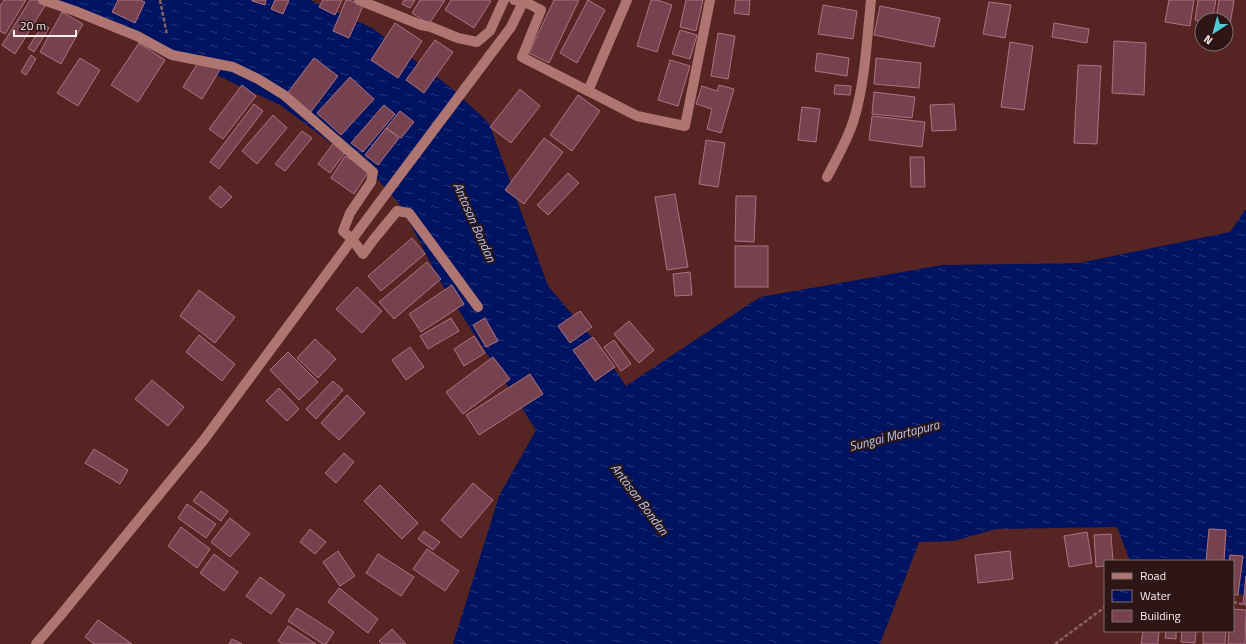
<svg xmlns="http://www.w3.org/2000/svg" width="1246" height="644" viewBox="0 0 1246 644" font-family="'Titillium Web',sans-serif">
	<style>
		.water { fill: url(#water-ripples) }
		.building { fill: #774250; stroke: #ad7381 }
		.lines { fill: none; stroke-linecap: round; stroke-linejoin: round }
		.path { stroke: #896261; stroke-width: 2.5; stroke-dasharray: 4 2; stroke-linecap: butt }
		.street { stroke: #af7571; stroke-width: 10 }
		.labels { text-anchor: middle; stroke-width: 4; stroke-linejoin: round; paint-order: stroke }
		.water-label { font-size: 13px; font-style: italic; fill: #b4caf6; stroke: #2d1615 }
	</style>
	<defs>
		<pattern id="water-ripples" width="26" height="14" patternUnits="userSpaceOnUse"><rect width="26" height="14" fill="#001360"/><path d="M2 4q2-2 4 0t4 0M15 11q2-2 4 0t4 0" fill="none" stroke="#263677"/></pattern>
	</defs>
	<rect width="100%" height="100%" fill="#562423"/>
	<!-- water -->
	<polygon class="water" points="45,0 310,0 372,28 450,87 489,123 548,286 600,347 626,386 760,297 942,265 1079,263 1230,232 1246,209 1246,595 1233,593 1233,561 1130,561 1117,527 996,529 954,541 919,542 880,644 453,644 499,496 536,430 440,281 401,206 374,175 280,105 79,10"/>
	<!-- building -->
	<g class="building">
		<polygon points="4,0 26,0 5,34 0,31 0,6"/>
		<polygon points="30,0 46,0 48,1 15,54 2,45"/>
		<polygon points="118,0 140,0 145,2 135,23 112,12"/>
		<polygon points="252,0 266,0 265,5 252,1"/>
		<polygon points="275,0 289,0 283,14 271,9"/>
		<polygon points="323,0 342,0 335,15 319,7"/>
		<polygon points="346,0 349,0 363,6 349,38 333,31"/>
		<polygon points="404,0 415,0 410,8 402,4"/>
		<polygon points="420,0 445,0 429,24 412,13"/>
		<polygon points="451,0 489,0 491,1 474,28 445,10"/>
		<polygon points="554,0 579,0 549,63 529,53"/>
		<polygon points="588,0 605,10 577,63 560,53"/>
		<polygon points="651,0 657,0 672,5 657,52 637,46"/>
		<polygon points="686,0 703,0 696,31 680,27"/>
		<polygon points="736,0 750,0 749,15 734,13"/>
		<polygon points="1169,0 1194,0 1190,26 1165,22"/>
		<polygon points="1198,0 1216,0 1212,20 1202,20 1202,22 1195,20"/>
		<polygon points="1219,0 1234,0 1229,31 1226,30 1226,20 1216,20"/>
		<polygon points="989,2 1011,5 1005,38 983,34"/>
		<polygon points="823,5 857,11 853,39 818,34"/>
		<polygon points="880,6 940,18 934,47 874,35"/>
		<polygon points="62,12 83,24 61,64 40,52"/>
		<polygon points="395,23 422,41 398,78 371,60"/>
		<polygon points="1054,23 1089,29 1087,43 1052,37"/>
		<polygon points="43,24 49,28 34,52 28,48"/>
		<polygon points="680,30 697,35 690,59 672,54"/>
		<polygon points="718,33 735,36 728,79 711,76"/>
		<polygon points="435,40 453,52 424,93 406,80"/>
		<polygon points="1114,41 1146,43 1144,95 1112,93"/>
		<polygon points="1010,42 1033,46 1024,110 1001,107"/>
		<polygon points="139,43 165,60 138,102 111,85"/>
		<polygon points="817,53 849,58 847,76 815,71"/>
		<polygon points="31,55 36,59 26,75 21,72"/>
		<polygon points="202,56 221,68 202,99 183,87"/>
		<polygon points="80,58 100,70 78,106 57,93"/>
		<polygon points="314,58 338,76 310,113 286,95"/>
		<polygon points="876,58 921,63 919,88 874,84"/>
		<polygon points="670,60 690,66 678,106 658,100"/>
		<polygon points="1078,65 1101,66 1097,144 1074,143"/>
		<polygon points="350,77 374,99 341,135 317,113"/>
		<polygon points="242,85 256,96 223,139 209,129"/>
		<polygon points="719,85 734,89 721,133 707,129 712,109 696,104 702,86 717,91"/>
		<polygon points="835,85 851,86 850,95 834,94"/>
		<polygon points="520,89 540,106 511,143 490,127"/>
		<polygon points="874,92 915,97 912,118 872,114"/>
		<polygon points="578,95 600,111 572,151 550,135"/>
		<polygon points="254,104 263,111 219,169 210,162"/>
		<polygon points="954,104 956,130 932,131 930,105"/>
		<polygon points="384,105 395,114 363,152 351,143"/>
		<polygon points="802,107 820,109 816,142 798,140"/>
		<polygon points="400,111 414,122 401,138 386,128"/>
		<polygon points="273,115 287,128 257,164 242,151"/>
		<polygon points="872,116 925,122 922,147 869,140"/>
		<polygon points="386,128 399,138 378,165 365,155"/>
		<polygon points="302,131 312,138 285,171 275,164"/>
		<polygon points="544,138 563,152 524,204 505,190"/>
		<polygon points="706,140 725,143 718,187 699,184"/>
		<polygon points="335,141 347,150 330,173 318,164"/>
		<polygon points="345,156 369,171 354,194 331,178"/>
		<polygon points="910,157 924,157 925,187 911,187"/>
		<polygon points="568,173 579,183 548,215 537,205"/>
		<polygon points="220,186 232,197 221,208 209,198"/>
		<polygon points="675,194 688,267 667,270 655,197"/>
		<polygon points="736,196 756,196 754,242 735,241"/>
		<polygon points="412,238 425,254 381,291 368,276"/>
		<rect x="735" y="246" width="33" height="41"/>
		<polygon points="427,262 441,279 394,319 379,302"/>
		<polygon points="690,272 692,295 675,296 673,274"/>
		<polygon points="452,285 464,304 421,332 409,314"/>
		<polygon points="357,287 382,311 362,333 336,309"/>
		<polygon points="199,290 235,317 215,343 180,316"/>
		<polygon points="580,311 592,327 570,343 558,326"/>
		<polygon points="451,318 459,331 428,349 420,336"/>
		<polygon points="485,318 498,341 486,347 473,325"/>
		<polygon points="629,321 654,350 639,363 614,334"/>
		<polygon points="199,335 235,364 222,381 186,352"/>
		<polygon points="474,336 485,353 464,366 454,349"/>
		<polygon points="593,337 615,367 595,381 573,350"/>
		<polygon points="315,339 336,359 318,378 297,358"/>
		<polygon points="614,340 631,364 621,371 604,347"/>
		<polygon points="410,347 424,367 406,380 392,360"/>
		<polygon points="288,352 318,382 299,400 270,370"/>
		<polygon points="493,357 510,379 463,414 446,392"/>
		<polygon points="530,374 543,394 479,435 466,415"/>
		<polygon points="152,380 184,407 168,426 135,399"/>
		<polygon points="333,381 343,390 316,419 306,409"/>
		<polygon points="279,388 299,409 287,421 266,401"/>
		<polygon points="347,395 365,413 339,440 321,423"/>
		<polygon points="94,449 128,470 120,484 85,463"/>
		<polygon points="344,453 354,462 336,483 325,473"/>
		<polygon points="473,483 493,500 461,538 441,520"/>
		<polygon points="380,485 418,523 402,539 364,501"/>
		<polygon points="201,491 228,511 221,521 193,501"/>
		<polygon points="187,504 216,524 206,538 178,518"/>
		<polygon points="230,518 250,534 230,557 211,542"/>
		<polygon points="181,527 210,549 197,568 168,546"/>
		<polygon points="310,529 326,542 315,554 300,542"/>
		<polygon points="1209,529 1226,530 1224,561 1206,561"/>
		<polygon points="424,531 440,542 433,550 418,539"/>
		<polygon points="1087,532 1092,563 1069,567 1064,536"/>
		<polygon points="1111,534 1113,561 1105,561 1105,566 1096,567 1094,535"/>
		<polygon points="427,549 459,571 445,591 413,569"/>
		<polygon points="338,551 355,576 340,586 323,562"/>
		<polygon points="1010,551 1013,579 978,583 975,555"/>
		<polygon points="214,554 238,572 224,591 200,573"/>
		<polygon points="378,554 414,577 401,596 366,573"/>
		<polygon points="1230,555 1243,556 1238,595 1233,595 1233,561 1229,561"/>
		<polygon points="1246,576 1246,604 1243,604"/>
		<polygon points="260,577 285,595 271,614 246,596"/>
		<polygon points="339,588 378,619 368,633 328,602"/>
		<polygon points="297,608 334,632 326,644 323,644 288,621"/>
		<polygon points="1233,609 1246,610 1245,644 1228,644 1229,631 1233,631"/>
		<polygon points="98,620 132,644 94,644 85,637"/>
		<polygon points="288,626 316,644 283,644 278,641"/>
		<polygon points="392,629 406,644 382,644 379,641"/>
		<polygon points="1143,631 1159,631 1158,644 1141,644"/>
		<polygon points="1166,631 1176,631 1176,639 1165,638"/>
		<polygon points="1182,631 1196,631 1195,643 1181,642"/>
		<polygon points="1203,631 1226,631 1225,644 1203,644"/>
		<polygon points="232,639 242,644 229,644"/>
	</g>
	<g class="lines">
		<!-- path -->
		<g class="path">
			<polyline points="160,0 167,35"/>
			<polyline points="1233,602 1246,605"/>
			<polyline points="1055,644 1105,607"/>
		</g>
		<!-- street -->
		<g class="street">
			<polyline points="43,0 75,11 137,36 172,55 233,67 258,79 284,95 373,172 371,182 350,213 343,231 352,239 363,254 374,239 397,211 409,213 478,307"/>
			<polyline points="359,0 421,25 431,27 458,38 477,42 490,31 504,0"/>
			<polyline points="514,0 523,1 541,10 522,57 637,116 685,126 710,0"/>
			<polyline points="588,91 627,0"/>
			<path d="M827 177C837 158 848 139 854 119 865 83 867 38 871 0"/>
			<polyline points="36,644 60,616 203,441 382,199 511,27 524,0"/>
		</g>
	</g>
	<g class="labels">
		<!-- water labels -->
		<g class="water-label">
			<text transform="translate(475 222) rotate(66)" y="5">Antasan Bondan</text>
			<text transform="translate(894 435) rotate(-14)" y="5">Sungai Martapura</text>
			<text transform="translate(640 499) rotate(53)" y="5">Antasan Bondan</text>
		</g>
	</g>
	<!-- legend -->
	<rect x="1104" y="560" width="130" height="72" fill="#2d1615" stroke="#806c6b"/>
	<rect x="1112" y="573" width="20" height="6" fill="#af7571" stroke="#806c6b"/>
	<text x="1140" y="580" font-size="12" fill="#fceeed">Road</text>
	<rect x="1112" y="590" width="20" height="12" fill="url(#water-ripples)" stroke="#806c6b"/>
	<text x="1140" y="600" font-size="12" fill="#fceeed">Water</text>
	<rect x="1112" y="610" width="20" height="12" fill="#774250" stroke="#806c6b"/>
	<text x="1140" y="620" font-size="12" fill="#fceeed">Building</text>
	<!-- north arrow -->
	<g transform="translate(1214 32) rotate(216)"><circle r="19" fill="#2d1615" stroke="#806c6b"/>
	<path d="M0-3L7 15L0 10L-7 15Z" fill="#52cbd7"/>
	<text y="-6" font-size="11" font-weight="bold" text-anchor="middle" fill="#fceeed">N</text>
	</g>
	<!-- scale -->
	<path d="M14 30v6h62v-6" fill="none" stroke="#fceeed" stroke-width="2"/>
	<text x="20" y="30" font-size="12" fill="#fceeed" stroke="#2d1615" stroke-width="3" paint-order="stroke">20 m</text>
</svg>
